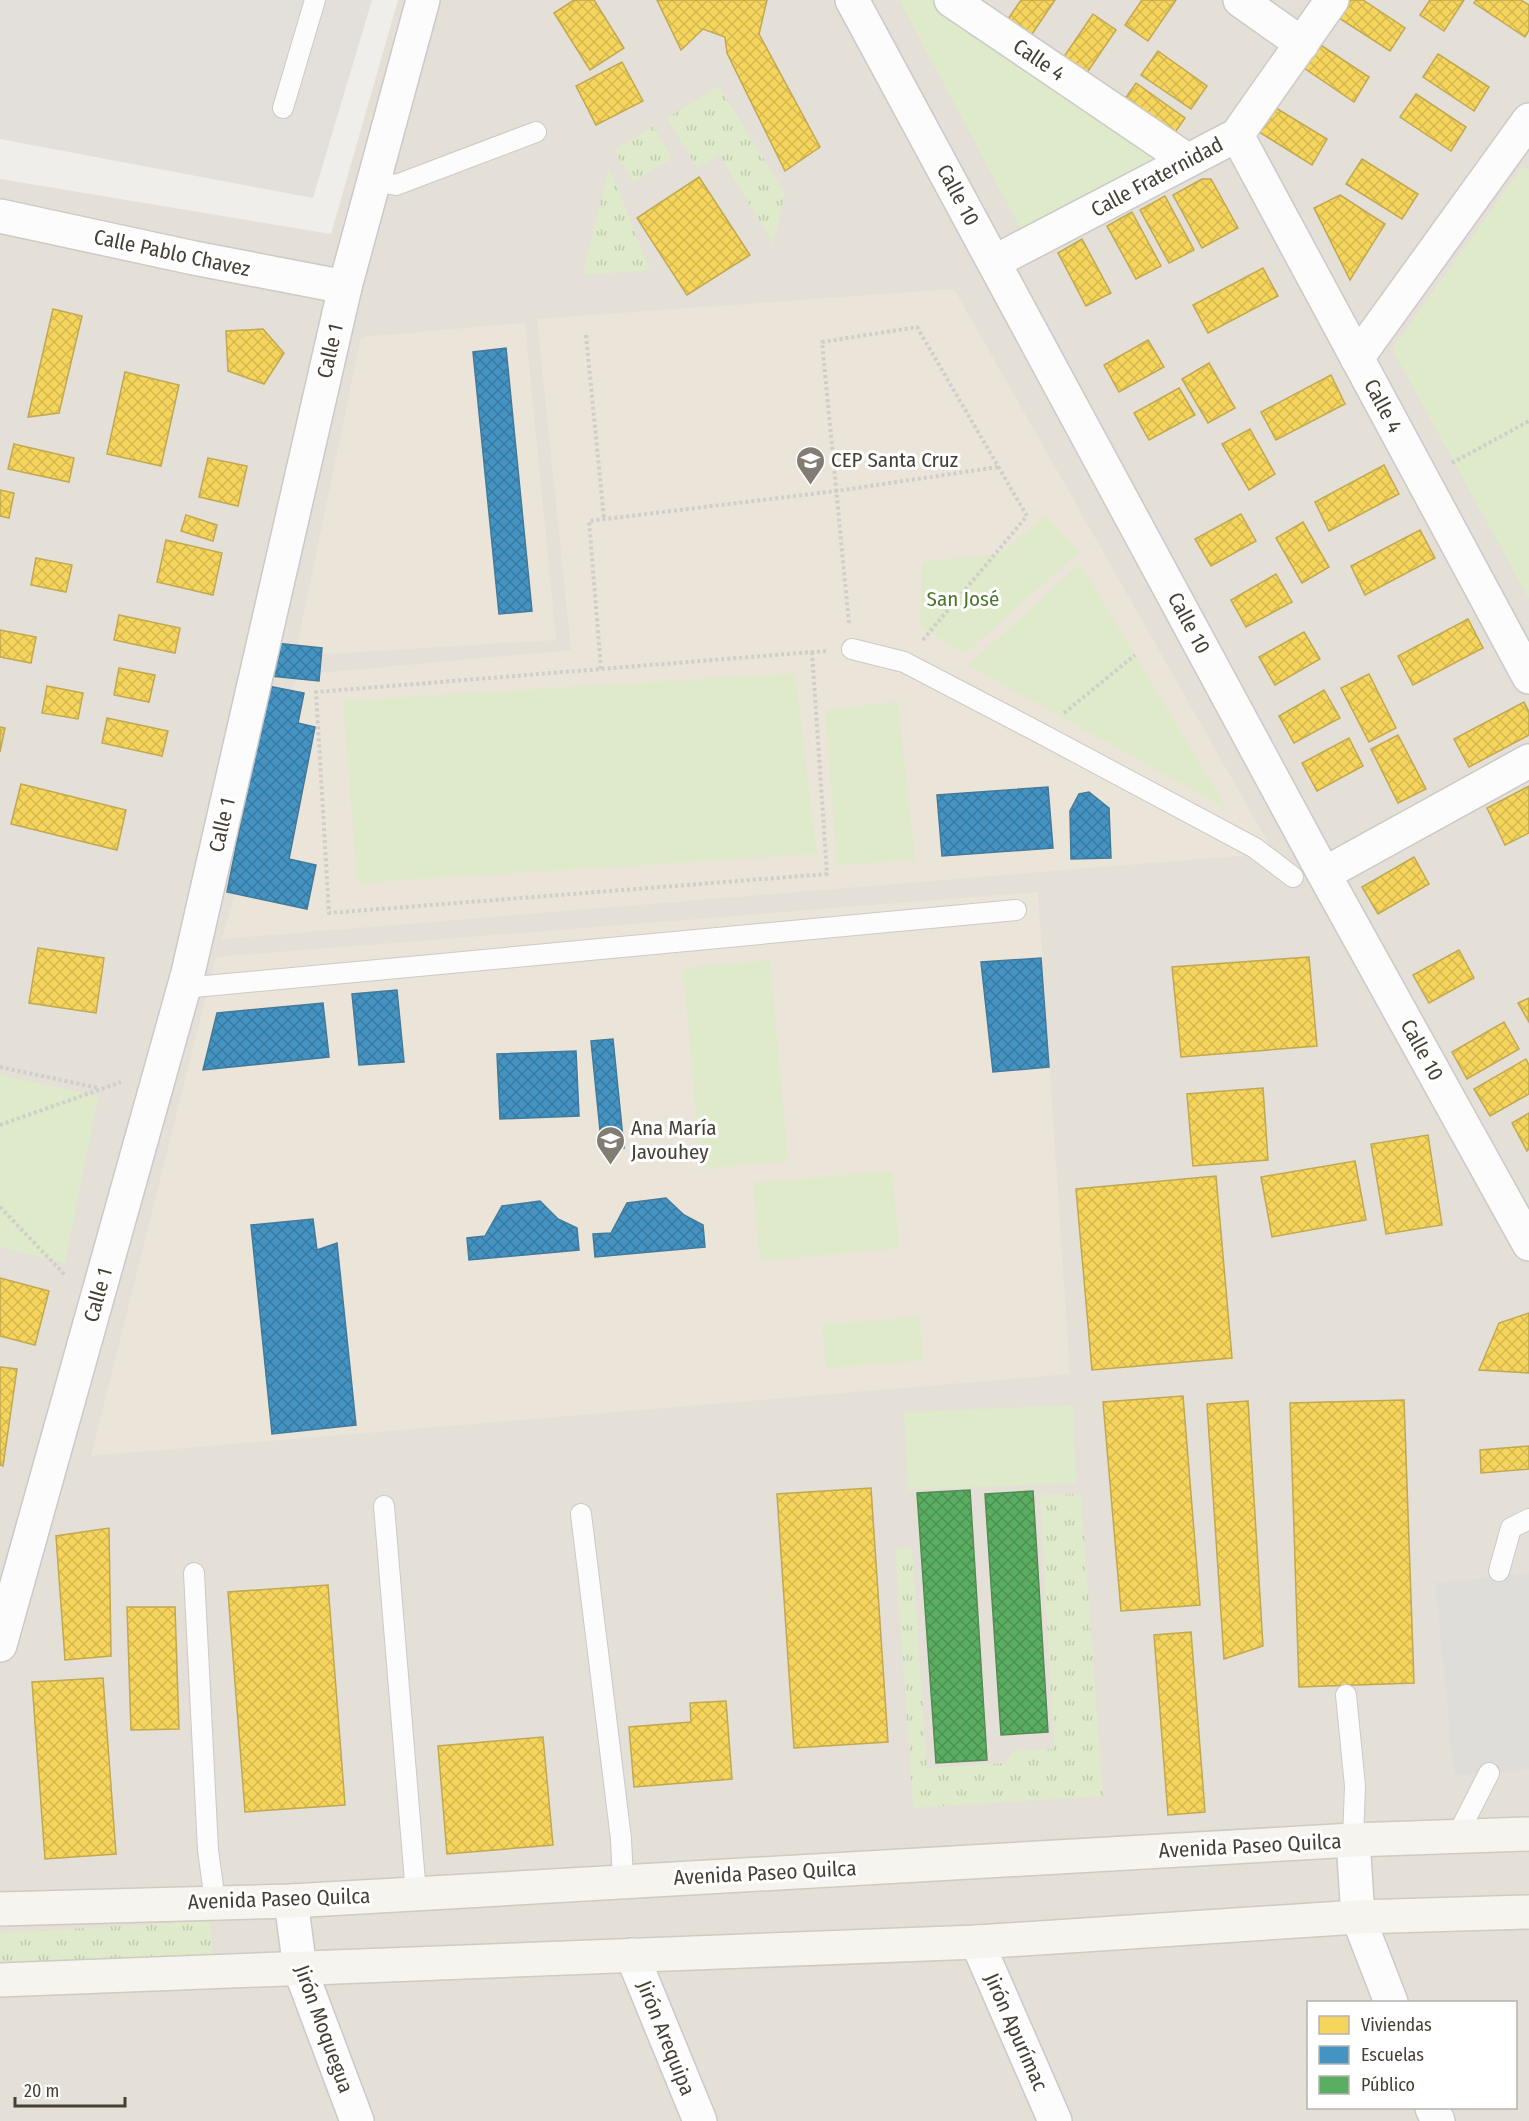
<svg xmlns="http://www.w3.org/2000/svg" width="1529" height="2121" viewBox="0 0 1529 2121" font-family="'Fira Sans Condensed',sans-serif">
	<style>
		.residential { fill: #e4dfd7; fill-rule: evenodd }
		.industrial { fill: #e3dfdb }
		.education { fill: #ebe5d9 }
		.grass { fill: url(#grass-tufts) }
		.park { fill: #deeaca }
		.parking { fill: #dfddda }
		.homes { fill: url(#homes-cross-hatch); stroke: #c1a851; stroke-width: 1.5 }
		.schools { fill: url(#schools-cross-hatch); stroke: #447a99; stroke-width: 1.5 }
		.public { fill: url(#public-cross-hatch); stroke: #548d54; stroke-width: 1.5 }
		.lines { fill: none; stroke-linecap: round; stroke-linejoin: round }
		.service-casing { stroke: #cccac6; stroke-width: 22 }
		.minor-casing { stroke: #cccac6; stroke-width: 36 }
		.secondary-casing { stroke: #cfcbc1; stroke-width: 36 }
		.path { stroke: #d0cecb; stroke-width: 4; stroke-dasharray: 3 3; stroke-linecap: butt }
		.service { stroke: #fdfcfc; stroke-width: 20 }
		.minor { stroke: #fdfcfc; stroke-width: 33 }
		.secondary { stroke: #f6f4ef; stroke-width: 33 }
		.labels { text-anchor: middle; stroke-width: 6; stroke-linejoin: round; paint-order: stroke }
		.street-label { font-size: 21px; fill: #463f36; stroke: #fff }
		.poi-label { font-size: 21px; fill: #463f36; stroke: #fff; text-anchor: start }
		.park-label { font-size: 21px; fill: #4b762b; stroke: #fff }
	</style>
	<defs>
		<pattern id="grass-tufts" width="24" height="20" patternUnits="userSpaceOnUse" patternTransform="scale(1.5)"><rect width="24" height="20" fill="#deeaca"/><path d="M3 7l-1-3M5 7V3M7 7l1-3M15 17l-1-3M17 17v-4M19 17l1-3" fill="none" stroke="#c0caae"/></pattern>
		<pattern id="homes-cross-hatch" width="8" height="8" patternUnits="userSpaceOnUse" patternTransform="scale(1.5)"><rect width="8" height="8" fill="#f6d55c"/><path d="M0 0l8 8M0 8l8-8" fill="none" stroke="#d4b851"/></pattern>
		<pattern id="schools-cross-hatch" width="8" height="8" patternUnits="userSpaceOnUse" patternTransform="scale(1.5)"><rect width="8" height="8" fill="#4393c3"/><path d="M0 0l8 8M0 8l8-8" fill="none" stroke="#3a799f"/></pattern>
		<pattern id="public-cross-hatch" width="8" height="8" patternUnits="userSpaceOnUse" patternTransform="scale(1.5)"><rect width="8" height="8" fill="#5aae61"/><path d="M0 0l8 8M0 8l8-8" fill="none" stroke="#4c8f51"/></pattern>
	</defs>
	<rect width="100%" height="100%" fill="#f0eeea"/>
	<!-- residential -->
	<path class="residential" d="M398 0H1529V2121H0V179L331 234ZM1308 2002H1516V2108H1308Z"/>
	<!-- industrial -->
	<polygon class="industrial" points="0,0 372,0 313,198 0,139"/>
	<!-- education -->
	<g class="education">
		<polygon points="954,289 1274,853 222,939 297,675 571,650 537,319"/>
		<polygon points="525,323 556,640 295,656 361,337"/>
		<polygon points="1038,892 1070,1374 91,1456 216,957"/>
	</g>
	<!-- grass -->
	<g class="grass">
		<polygon points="719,86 785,194 773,244 720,155 697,168 667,118"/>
		<polygon points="653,126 672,158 633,182 614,150"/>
		<polygon points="609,167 650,270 582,275"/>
		<polygon points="1081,1494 1103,1796 913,1808 895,1549 912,1548 927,1768 1006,1763 1012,1751 1054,1749 1040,1495"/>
		<polygon points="210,1921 212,1954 0,1965 0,1933"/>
	</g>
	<!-- park -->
	<g class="park">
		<polygon points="899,0 944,0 1171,154 1023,233"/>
		<polygon points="1523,166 1529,170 1529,599 1392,349"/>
		<polygon points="1046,516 1079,552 965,654 920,627 922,562 998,554"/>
		<polygon points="1080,564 1227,809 968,665"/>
		<polygon points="795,673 817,854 357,883 343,701"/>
		<polygon points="898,701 915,860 837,865 825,711"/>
		<polygon points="770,960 788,1161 701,1169 683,968"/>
		<polygon points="0,1075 98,1096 65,1263 0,1247"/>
		<polygon points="892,1171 899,1248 760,1261 753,1183"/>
		<polygon points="919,1317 923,1360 826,1368 822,1324"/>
		<polygon points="1073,1405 1076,1483 908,1490 904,1412"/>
	</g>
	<!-- parking -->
	<polygon class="parking" points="1529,1573 1529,1770 1454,1775 1435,1583"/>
	<!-- homes -->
	<g class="homes">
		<polygon points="574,0 594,0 624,48 590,70 554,13"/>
		<polygon points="657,0 767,0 759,34 820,147 785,171 727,53 725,37 703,29 681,50"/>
		<polygon points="1021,0 1055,0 1028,40 1004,25"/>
		<polygon points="1142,0 1176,0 1148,41 1125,25"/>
		<polygon points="1351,0 1363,0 1405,28 1390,51 1339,18"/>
		<polygon points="1430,0 1464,0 1444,31 1420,15"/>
		<polygon points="1476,0 1521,0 1529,5 1529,30 1525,37 1474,3"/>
		<polygon points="1093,14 1116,30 1082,80 1059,64"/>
		<polygon points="1319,44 1369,77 1354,102 1304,68"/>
		<polygon points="1158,51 1207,86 1191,109 1141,75"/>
		<polygon points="1438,54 1489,87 1474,111 1423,77"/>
		<polygon points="622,62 643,101 596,125 576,86"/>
		<polygon points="1136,83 1185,118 1169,141 1120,106"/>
		<polygon points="1416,94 1466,127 1451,151 1400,117"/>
		<polygon points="1271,105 1327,139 1312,165 1256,130"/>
		<polygon points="1362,159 1418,194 1402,219 1346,184"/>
		<polygon points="699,177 750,255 687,295 637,218"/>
		<polygon points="1202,179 1211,179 1238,228 1202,248 1173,195"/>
		<polygon points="1340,195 1385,224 1350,280 1314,208"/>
		<polygon points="1165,196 1194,250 1169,263 1140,210"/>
		<polygon points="1132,212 1161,266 1136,279 1107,226"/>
		<polygon points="1082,239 1111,293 1086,306 1058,253"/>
		<polygon points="1263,268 1278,296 1208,333 1193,305"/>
		<polygon points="53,309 82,316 59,413 28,417"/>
		<polygon points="263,329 284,353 264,384 228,371 226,331"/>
		<polygon points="1148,340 1164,367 1119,392 1104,365"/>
		<polygon points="1209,363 1235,408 1208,423 1182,379"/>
		<polygon points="125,372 179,385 161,466 107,454"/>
		<polygon points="1331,375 1345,404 1276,440 1261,412"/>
		<polygon points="1179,388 1195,415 1149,440 1134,413"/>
		<polygon points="1250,429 1275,474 1249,490 1222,444"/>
		<polygon points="14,444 74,458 69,482 8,469"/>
		<polygon points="208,458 247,466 238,506 199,497"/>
		<polygon points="1384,465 1399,494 1329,531 1315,502"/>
		<polygon points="0,490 14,493 9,518 0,516"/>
		<polygon points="1241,514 1256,541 1211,566 1195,539"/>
		<polygon points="186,515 217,525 213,541 181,531"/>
		<polygon points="1303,522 1329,567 1302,583 1276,538"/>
		<polygon points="1420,530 1435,558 1365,595 1351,566"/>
		<polygon points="166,540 222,553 213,595 157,582"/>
		<polygon points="36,558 72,565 66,592 31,585"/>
		<polygon points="1276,574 1292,602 1246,627 1231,600"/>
		<polygon points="119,615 180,628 175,653 114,640"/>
		<polygon points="1468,619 1483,648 1413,685 1398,656"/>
		<polygon points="0,630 36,637 31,663 0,657"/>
		<polygon points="1304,632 1320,659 1275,685 1259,657"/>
		<polygon points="119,668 155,675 149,702 114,695"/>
		<polygon points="1369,674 1396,728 1369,742 1341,688"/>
		<polygon points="47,686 83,693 78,719 42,713"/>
		<polygon points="1324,690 1340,718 1294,743 1279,716"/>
		<polygon points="1524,702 1529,712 1529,735 1469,767 1454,739"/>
		<polygon points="107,718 168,731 162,756 102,743"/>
		<polygon points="0,727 5,728 0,752"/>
		<polygon points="1398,735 1426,789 1398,803 1371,749"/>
		<polygon points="1349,738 1363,766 1317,791 1302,763"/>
		<polygon points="21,784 126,810 117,850 11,824"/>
		<polygon points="1529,786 1529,833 1505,845 1487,808"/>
		<polygon points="1414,857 1429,884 1378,914 1362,887"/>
		<polygon points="38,948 104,958 96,1013 29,1003"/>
		<polygon points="1459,950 1474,978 1429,1003 1413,975"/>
		<polygon points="1309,957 1317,1046 1181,1057 1172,967"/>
		<polygon points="1529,998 1529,1022 1518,1003"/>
		<polygon points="1504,1022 1519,1049 1467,1079 1452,1052"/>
		<polygon points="1526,1059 1529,1065 1529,1094 1490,1116 1474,1089"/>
		<polygon points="1263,1088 1268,1160 1193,1166 1187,1094"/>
		<polygon points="1529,1113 1529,1149 1527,1151 1512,1123"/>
		<polygon points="1428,1135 1442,1225 1386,1234 1371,1144"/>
		<polygon points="1355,1161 1366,1220 1272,1237 1261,1177"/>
		<polygon points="1216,1176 1232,1358 1092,1370 1076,1189"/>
		<polygon points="0,1278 49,1291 35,1345 0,1336"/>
		<polygon points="1529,1313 1529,1373 1479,1370 1499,1323"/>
		<polygon points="0,1367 17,1369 3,1466 0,1465"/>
		<polygon points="1183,1396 1200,1605 1121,1611 1103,1402"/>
		<polygon points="1404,1400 1414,1683 1299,1687 1290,1403"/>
		<polygon points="1248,1401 1263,1646 1224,1659 1207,1404"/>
		<polygon points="1529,1446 1529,1469 1481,1473 1480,1450"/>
		<polygon points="871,1488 888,1742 794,1748 777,1494"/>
		<polygon points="109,1528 111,1656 65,1660 56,1536"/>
		<polygon points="328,1585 345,1805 245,1812 228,1592"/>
		<polygon points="127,1607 175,1607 179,1729 131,1730"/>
		<polygon points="1191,1632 1205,1812 1168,1815 1154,1635"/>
		<polygon points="103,1678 116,1854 45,1859 32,1682"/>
		<polygon points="726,1701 732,1779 634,1787 629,1727 691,1722 690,1703"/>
		<polygon points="543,1737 553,1845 447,1854 438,1746"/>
	</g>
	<!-- schools -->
	<g class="schools">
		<polygon points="506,348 532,611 499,614 473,352"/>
		<polygon points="275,643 322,648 319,681 271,676"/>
		<polygon points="268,686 304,693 298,723 315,727 289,859 316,865 307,909 227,892"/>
		<polygon points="1048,787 1053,848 942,856 937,795"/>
		<polygon points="1089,792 1109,808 1111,858 1071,859 1070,811 1079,794"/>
		<polygon points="1041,958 1049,1067 993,1072 981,962"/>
		<polygon points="397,990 404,1062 359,1065 352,994"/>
		<polygon points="323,1003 329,1057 203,1070 217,1013"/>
		<polygon points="613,1039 624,1148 602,1150 591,1041"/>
		<polygon points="576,1051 579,1116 500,1119 497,1054"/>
		<polygon points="666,1198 684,1215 703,1225 705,1247 595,1257 593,1234 611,1233 627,1203"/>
		<polygon points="540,1201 558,1219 577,1228 579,1250 469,1260 467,1238 485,1236 502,1206"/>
		<polygon points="313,1219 317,1250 337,1243 356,1425 272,1434 251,1225"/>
	</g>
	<!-- public -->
	<g class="public">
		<polygon points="970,1490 987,1760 936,1763 917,1493"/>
		<polygon points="1033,1491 1048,1732 1001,1735 985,1494"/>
	</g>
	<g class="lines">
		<defs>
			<g id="service">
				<polyline points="283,108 315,0"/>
				<polyline points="374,181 396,185 536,132"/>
				<polyline points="852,649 904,662 1040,733 1255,848 1293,877"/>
				<polyline points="184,988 1016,910"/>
				<polyline points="384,1506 416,1894"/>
				<polyline points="581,1514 621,1839 623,1881"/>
				<polyline points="1499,1571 1511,1528 1529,1519"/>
				<polyline points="194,1573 208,1850 215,1901"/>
				<polyline points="1346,1695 1355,1786 1353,1840"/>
				<polyline points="1457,1836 1489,1773"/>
			</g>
			<g id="minor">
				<polyline points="852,0 1324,874 1529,1244"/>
				<polyline points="951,0 1187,160"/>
				<polyline points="1240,0 1302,44"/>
				<polyline points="1237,135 1529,677"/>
				<polyline points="0,216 194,258 345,287"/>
				<polyline points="994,262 1237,135 1332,0"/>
				<polyline points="1357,358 1529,120"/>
				<polyline points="1324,874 1529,761"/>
				<polyline points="0,1645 188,973 345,287 423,0"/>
				<polyline points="1353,1840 1358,1917 1391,2002"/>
				<polyline points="291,1901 300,1969 357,2121"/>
				<polyline points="977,1942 1055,2121"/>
				<polyline points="632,1955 700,2121"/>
				<polyline points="1432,2108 1438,2121"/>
			</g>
			<g id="secondary">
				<polyline points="0,1909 291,1901 1353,1840 1529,1834"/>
				<polyline points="0,1980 977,1942 1358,1917 1529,1912"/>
			</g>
		</defs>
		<!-- service casing -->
		<use href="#service" class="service-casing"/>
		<!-- minor casing -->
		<use href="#minor" class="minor-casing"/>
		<!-- secondary casing -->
		<use href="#secondary" class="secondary-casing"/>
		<!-- path -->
		<g class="path">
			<polyline points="586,335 604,519"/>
			<polyline points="1452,463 1529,421"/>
			<polyline points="849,623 822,342 917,327 1027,516 922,641"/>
			<polyline points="812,652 827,874 329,913 316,692 812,652 826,651"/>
			<polyline points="601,669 589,521 836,491 998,467"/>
			<polyline points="1064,713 1135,655"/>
			<polyline points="0,1067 99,1088"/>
			<polyline points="0,1125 121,1082"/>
			<polyline points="0,1207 66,1276"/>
		</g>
		<!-- service -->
		<use href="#service" class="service"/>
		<!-- minor -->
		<use href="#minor" class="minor"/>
		<!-- secondary -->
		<use href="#secondary" class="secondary"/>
	</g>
	<!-- icons -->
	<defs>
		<symbol id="school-pin" viewBox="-11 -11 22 30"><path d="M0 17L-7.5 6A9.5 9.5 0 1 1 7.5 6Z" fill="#827c75" stroke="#fff"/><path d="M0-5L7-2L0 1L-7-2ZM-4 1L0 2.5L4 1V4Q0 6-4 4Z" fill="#fff"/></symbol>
	</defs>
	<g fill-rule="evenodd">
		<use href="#school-pin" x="794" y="444" width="33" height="45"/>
		<use href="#school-pin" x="594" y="1124" width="33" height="45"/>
	</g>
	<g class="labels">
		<!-- street labels -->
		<g class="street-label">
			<text transform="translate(1039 60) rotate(34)" y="7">Calle 4</text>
			<text transform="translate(1157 177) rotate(-28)" y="7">Calle Fraternidad</text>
			<text transform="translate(958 195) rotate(62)" y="7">Calle 10</text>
			<text transform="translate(172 253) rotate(12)" y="7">Calle Pablo Chavez</text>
			<text transform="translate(330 351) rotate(-77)" y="7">Calle 1</text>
			<text transform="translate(1383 406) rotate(62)" y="7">Calle 4</text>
			<text transform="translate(1189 623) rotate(62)" y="7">Calle 10</text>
			<text transform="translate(222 825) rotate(-77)" y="7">Calle 1</text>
			<text transform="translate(1422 1050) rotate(61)" y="7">Calle 10</text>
			<text transform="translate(98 1295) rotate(-74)" y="7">Calle 1</text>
			<text transform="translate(1250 1846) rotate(-3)" y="7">Avenida Paseo Quilca</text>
			<text transform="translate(765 1873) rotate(-3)" y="7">Avenida Paseo Quilca</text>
			<text transform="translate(279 1899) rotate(-2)" y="7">Avenida Paseo Quilca</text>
			<text transform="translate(324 2029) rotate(70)" y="7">Jirón Moquegua</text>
			<text transform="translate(1016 2032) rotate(66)" y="7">Jirón Apurímac</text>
			<text transform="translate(666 2038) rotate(68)" y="7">Jirón Arequipa</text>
		</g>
		<!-- poi labels -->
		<g class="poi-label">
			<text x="831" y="467">CEP Santa Cruz</text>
			<text x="631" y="1135">Ana María<tspan x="631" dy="24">Javouhey</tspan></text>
		</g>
		<!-- park labels -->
		<g class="park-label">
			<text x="963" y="606">San José</text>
		</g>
	</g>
	<!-- legend -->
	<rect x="1307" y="2001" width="210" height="108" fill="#ffffff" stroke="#b5b2af" stroke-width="1.5"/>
	<rect x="1319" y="2016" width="30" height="18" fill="#f6d55c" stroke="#b5b2af" stroke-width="1.5"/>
	<text x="1361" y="2031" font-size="18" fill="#463f36">Viviendas</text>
	<rect x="1319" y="2046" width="30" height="18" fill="#4393c3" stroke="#b5b2af" stroke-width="1.5"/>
	<text x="1361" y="2061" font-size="18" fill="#463f36">Escuelas</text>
	<rect x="1319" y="2076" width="30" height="18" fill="#5aae61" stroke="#b5b2af" stroke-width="1.5"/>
	<text x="1361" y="2091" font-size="18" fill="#463f36">Público</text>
	<!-- scale -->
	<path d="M15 2097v9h110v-9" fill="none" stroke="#463f36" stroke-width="3"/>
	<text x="24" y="2097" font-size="18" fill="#463f36" stroke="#ffffff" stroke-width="4.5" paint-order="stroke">20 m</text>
</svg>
